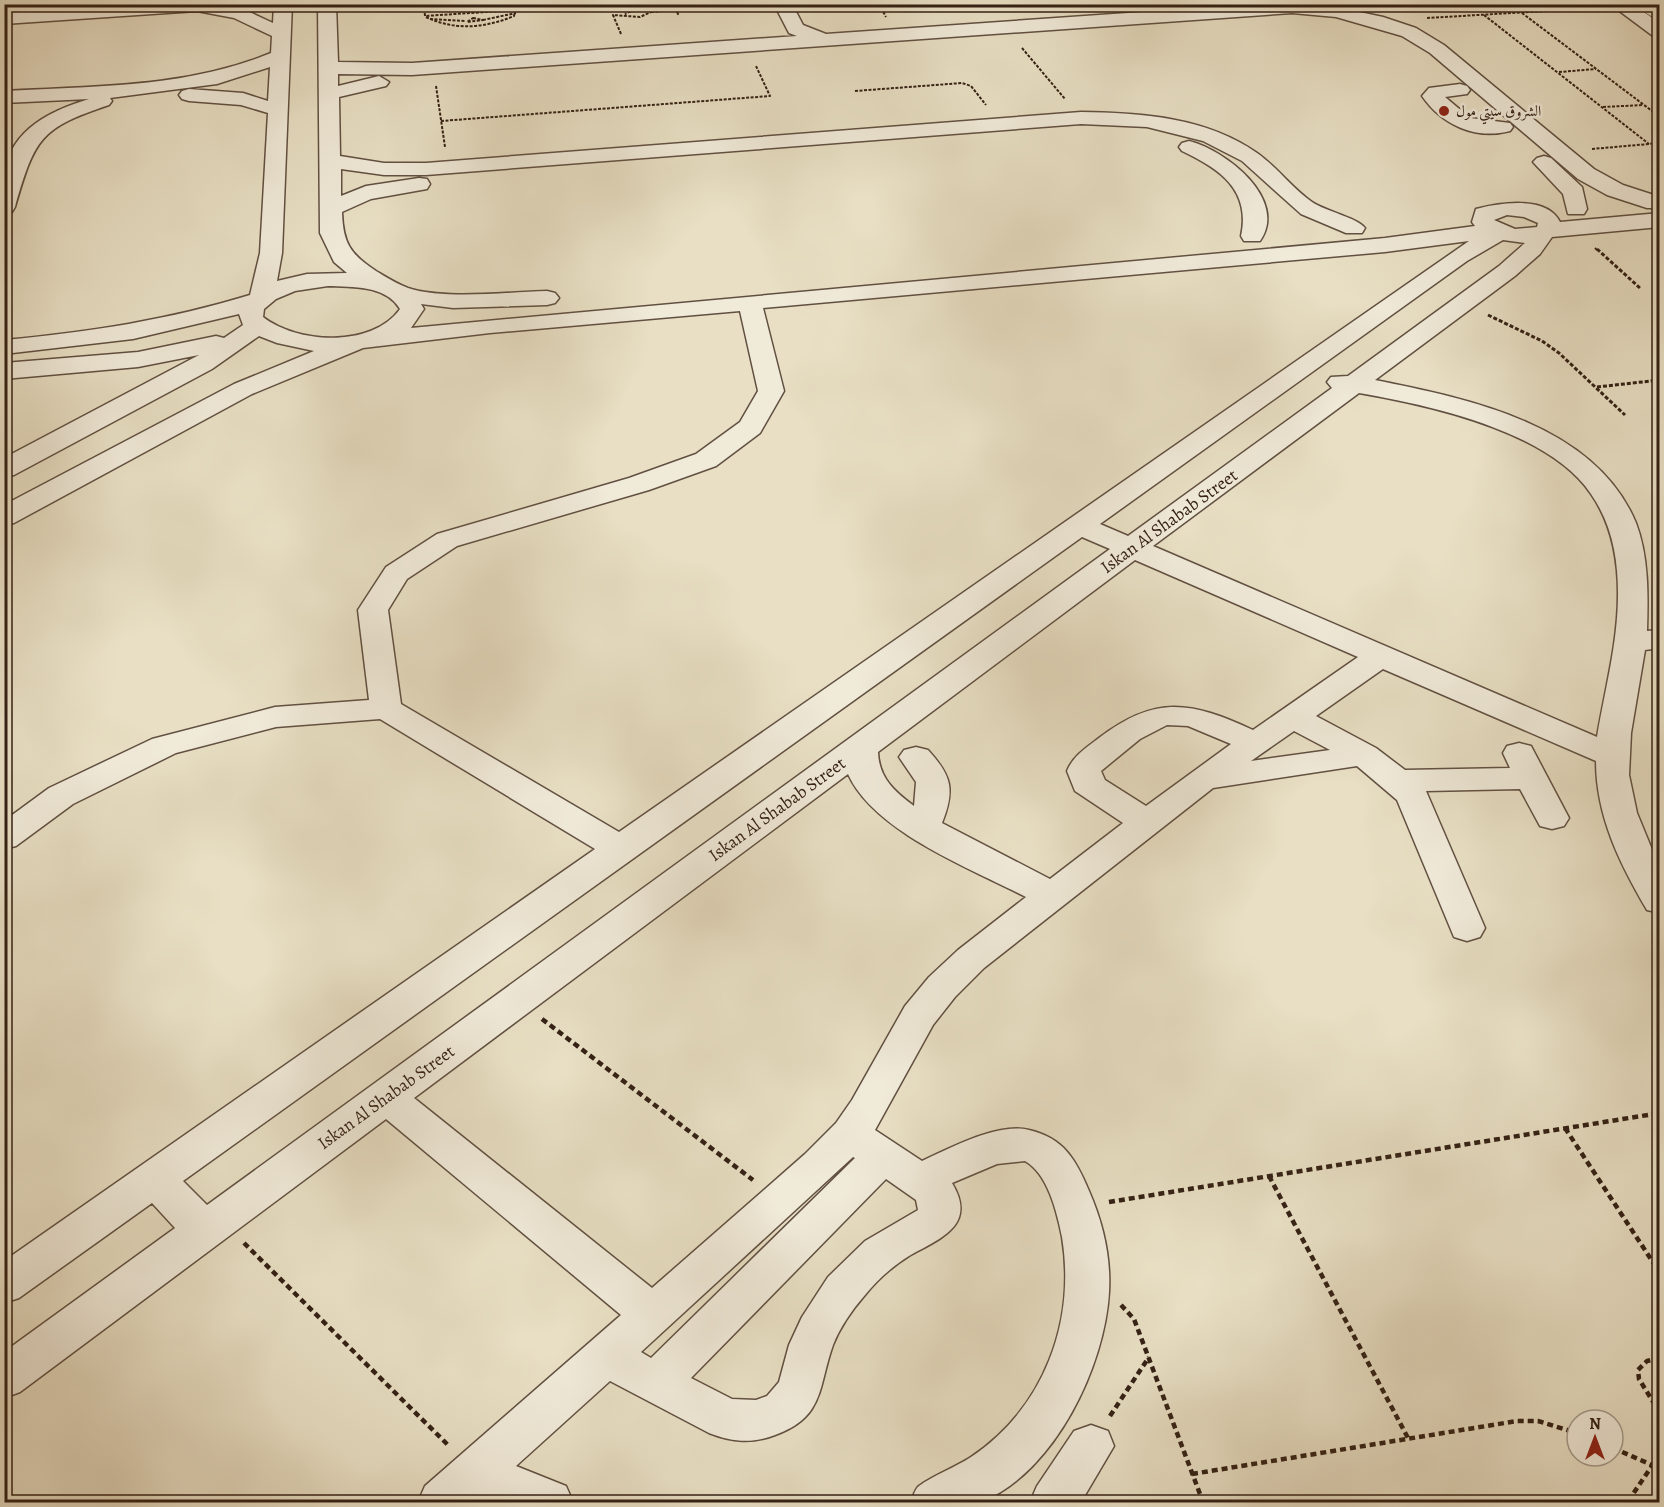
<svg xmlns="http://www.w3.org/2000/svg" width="1664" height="1507" viewBox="0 0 1664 1507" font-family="Alegreya,Amiri,serif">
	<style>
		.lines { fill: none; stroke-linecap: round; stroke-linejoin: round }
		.minor-casing { stroke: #615041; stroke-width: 3 }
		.major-casing { stroke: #342115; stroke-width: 3 }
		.path-far2 { stroke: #342115; stroke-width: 2; stroke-dasharray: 3 1.5; stroke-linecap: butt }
		.path-far1 { stroke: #342115; stroke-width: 3; stroke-dasharray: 4 2; stroke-linecap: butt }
		.path { stroke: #342115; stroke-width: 4.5; stroke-dasharray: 6 4; stroke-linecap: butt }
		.minor { fill: #f0ead9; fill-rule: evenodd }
		.major { fill: #e8dfc4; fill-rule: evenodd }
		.poi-dot { fill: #8f2418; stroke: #f0ead9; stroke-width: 2 }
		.labels { text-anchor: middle; stroke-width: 5; stroke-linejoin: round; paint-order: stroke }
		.far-poi-label { font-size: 15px; fill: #342115; stroke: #f0ead9; text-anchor: start }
		.street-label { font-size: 18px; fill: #342115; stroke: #f0ead9 }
	</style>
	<rect width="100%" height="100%" fill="#e8dfc4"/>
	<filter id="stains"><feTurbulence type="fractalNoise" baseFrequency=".00333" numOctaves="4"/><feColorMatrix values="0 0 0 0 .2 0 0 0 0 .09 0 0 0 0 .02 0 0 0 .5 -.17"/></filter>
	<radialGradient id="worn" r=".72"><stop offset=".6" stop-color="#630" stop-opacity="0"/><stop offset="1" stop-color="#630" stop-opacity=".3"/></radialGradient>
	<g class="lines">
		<defs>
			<g id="minor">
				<path d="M135 4H230L228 6 245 10 273 23 274 4H292L282 253 277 281 307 274 347 273 334 262 320 233 318 4H336L338 62 412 63 797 36 789 33 774 4H792L803 25 826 34 1244 5 1336 7 1383 17 1416 28 1444 45 1594 169 1623 185 1660 197V208H1647L1607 195 1578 179 1430 53 1402 36 1336 17 1292 13 412 75 338 74V86L379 76 389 82 386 86 339 97 340 156 384 163H426L1081 112C1142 113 1206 117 1257 153 1277 167 1292 188 1312 202 1325 211 1358 218 1365 228L1362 233H1346L1301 214 1242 161 1203 141 1147 127 1081 124 426 175H384L341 169V196L366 186 419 178 427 179 430 184 427 189 371 199 342 212C343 243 350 254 376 271 386 277 397 284 408 288 445 300 507 292 547 291L555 293 559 298 555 303 547 305 453 308 421 304 424 309 411 328 1385 238 1475 226 1472 222 1476 209C1499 203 1547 195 1560 222L1660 213V227L1552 237 1540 254 1515 276 1375 380C1469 399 1595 424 1636 523 1649 557 1648 596 1647 631L1660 630V648L1645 650 1631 733 1629 775 1637 813 1660 869V913L1647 910C1620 864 1596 816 1596 761L1383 669 1316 716 1376 748 1405 770 1510 768 1503 753 1507 746 1519 743 1531 746 1569 818 1564 826 1552 829 1540 826 1520 789 1426 791 1485 928 1480 937 1467 941 1454 937 1397 800 1357 766 1213 788 984 968 955 997 933 1025 875 1130 922 1161C950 1148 999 1122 1029 1130 1064 1138 1076 1160 1089 1191 1103 1223 1111 1257 1109 1292 1105 1366 1055 1471 983 1501 971 1507 925 1504 911 1502 913 1497 915 1489 919 1486 932 1476 956 1467 971 1457 1044 1408 1076 1322 1062 1237 1057 1212 1048 1174 1025 1161L997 1164 952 1183C978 1226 939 1239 909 1256 893 1266 877 1280 865 1295 852 1310 840 1327 833 1345 818 1387 825 1417 775 1435 752 1444 732 1442 709 1433L610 1381 516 1466 566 1486 573 1502H496L482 1497 476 1502H418L425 1486 621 1315 386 1119 20 1392 4 1398V1352L175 1228 152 1203 19 1298 4 1303V1261L595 849 380 719 276 727 176 753 73 804 16 846 4 849V821L49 788 152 739 275 707 369 700 358 610 386 567 437 534 629 478 696 454 740 422 758 391 740 311 490 333 363 348 252 394 14 523 4 525V505L234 384 314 351 277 343 259 336 212 369 14 475 4 477V458L199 355 138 367 4 379V363L138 352 216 336 224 338 243 325 239 314 133 339 4 354V340C90 332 168 320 250 295L260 253 268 113 241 105 189 101 182 99 179 95 182 91 189 89 243 93 268 101 270 67 217 84 110 98 112 101 109 105C40 128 35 138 15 207L12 212 4 213C4 200 2 184 5 171 12 128 53 110 89 99L4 103V91C95 86 186 88 271 53L272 36 234 18 197 11 4 24V13ZM1507 215 1524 217 1538 223 1537 227 1515 229 1494 220ZM1503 240 1525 243 1499 266 1348 376 1331 377 1327 382 1332 388 1128 536 1100 524 1467 261ZM1469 241 619 832 401 704 388 610 407 579 457 546 649 490 716 466 760 433 784 391 763 308 1385 252ZM328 286C352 287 386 285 400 309 372 348 298 344 263 317L264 309 276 299 295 291ZM1359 393C1429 405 1549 431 1591 494 1612 524 1618 558 1618 594 1618 643 1605 689 1597 737L1153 546ZM1082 537 1110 549 207 1205 183 1181ZM1135 560 1358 657 1253 730C1191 701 1155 695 1099 738 1086 748 1073 756 1067 771L1075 791 1123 823 1050 879 942 823C955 790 952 776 928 750L916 747 904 750 899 757 916 782 914 806C894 791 879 778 878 752ZM1167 725 1188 726 1231 744 1146 806 1105 780 1101 771 1140 739ZM1294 731 1330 750 1251 761ZM848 774C874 832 972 869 1026 897L958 950 929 977 905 1006 852 1100 836 1123 805 1154 652 1288 414 1098ZM853 1157 855 1158 651 1358 641 1352ZM886 1179 916 1200 918 1210 865 1241 828 1277 802 1317 789 1345 779 1382 767 1396 756 1400 732 1399 691 1378Z"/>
				<polygon points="1610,4 1632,4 1660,23 1660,37 1653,36"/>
				<path d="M1460 84 1467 86 1470 90 1467 94 1445 97 1470 118 1510 123 1513 127 1510 131C1475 140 1442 125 1422 96L1429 88Z"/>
				<path d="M1189 141C1225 150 1289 199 1260 241H1244L1241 236C1251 190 1220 169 1182 151L1179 147 1182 143Z"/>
				<polygon points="1544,156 1551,158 1582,187 1587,209 1584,214 1568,214 1563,194 1533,162 1537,158"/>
				<polygon points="1091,1425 1108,1431 1114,1446 1081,1502 1030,1502 1037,1486 1074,1431"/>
			</g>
			<polygon id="major" points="1632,4 1654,4 1660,8 1660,22"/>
		</defs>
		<!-- minor casing -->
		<use href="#minor" class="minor-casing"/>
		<!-- major casing -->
		<use href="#major" class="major-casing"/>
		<!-- path-far2 -->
		<g class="path-far2">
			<polyline points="424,4 425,16 606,4"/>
			<polyline points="673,4 679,16"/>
			<polyline points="879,4 886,17"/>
			<polyline points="651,12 676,10"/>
			<polyline points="1522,13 1660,117"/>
			<polyline points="1484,15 1649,144"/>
			<path d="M426 17C455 31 485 28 514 16L515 10"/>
			<polygon points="473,18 483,20 467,22"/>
			<polyline points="1427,18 1597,8"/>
			<polyline points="430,19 466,21"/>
			<polyline points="483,20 516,13"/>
			<polyline points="621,34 613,15 640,17 651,12 636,9 625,14"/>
			<polyline points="1022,48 1065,99"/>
			<polyline points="1559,72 1596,69"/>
			<polyline points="436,86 445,147"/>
			<polyline points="855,91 962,83 971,86 986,105"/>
			<polyline points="1603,107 1643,105"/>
			<polyline points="441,121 770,96 756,66"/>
			<polyline points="1592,149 1660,143"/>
			<polyline points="1595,248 1598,251"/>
		</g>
		<!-- path-far1 -->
		<g class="path-far1">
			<polyline points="1597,249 1641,289"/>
			<polyline points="1488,315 1542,341 1559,353 1625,415"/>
			<polyline points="1597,387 1660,380"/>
		</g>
		<!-- path -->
		<g class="path">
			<polyline points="542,1019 753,1180"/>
			<polyline points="1565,1128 1660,1273"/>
			<polyline points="1269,1176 1408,1438"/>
			<polyline points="1109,1202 1660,1113"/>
			<polyline points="244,1243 450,1447"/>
			<polyline points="1121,1305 1134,1319 1203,1502"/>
			<polyline points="1660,1358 1647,1361 1638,1370 1639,1379 1660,1413"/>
			<polyline points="1110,1416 1149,1357"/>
			<polyline points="1613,1448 1652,1465"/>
			<polyline points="1192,1474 1517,1421 1538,1421 1577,1433"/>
			<polyline points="1631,1502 1631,1497 1660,1454"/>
		</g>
		<!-- minor -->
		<use href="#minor" class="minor"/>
		<!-- major -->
		<use href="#major" class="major"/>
	</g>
	<!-- markers -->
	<circle class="poi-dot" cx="1444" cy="111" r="6"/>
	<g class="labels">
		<!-- far-poi labels -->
		<g class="far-poi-label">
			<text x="1456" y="116">الشروق سيتي مول</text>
		</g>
		<!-- street labels -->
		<g class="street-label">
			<text transform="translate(1169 521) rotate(-36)" y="6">Iskan Al Shabab Street</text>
			<text transform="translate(777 809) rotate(-36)" y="6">Iskan Al Shabab Street</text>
			<text transform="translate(386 1097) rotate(-36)" y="6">Iskan Al Shabab Street</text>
		</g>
	</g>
	<!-- margin -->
	<rect width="1664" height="1507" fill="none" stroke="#e8dfc4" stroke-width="24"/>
	<rect x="6" y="6" width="1652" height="1495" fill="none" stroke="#342115" stroke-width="3"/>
	<rect x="12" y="12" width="1640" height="1483" fill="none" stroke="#342115" stroke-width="1.5"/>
	<!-- north arrow -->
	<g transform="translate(1595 1438)"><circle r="28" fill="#f0ead9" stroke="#a59a8b" stroke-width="1.5"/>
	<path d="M0-4.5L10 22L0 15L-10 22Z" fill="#8f2418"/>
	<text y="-9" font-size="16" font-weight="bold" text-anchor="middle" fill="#342115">N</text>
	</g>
	<rect width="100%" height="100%" filter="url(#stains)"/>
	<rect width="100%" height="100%" fill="url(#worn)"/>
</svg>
